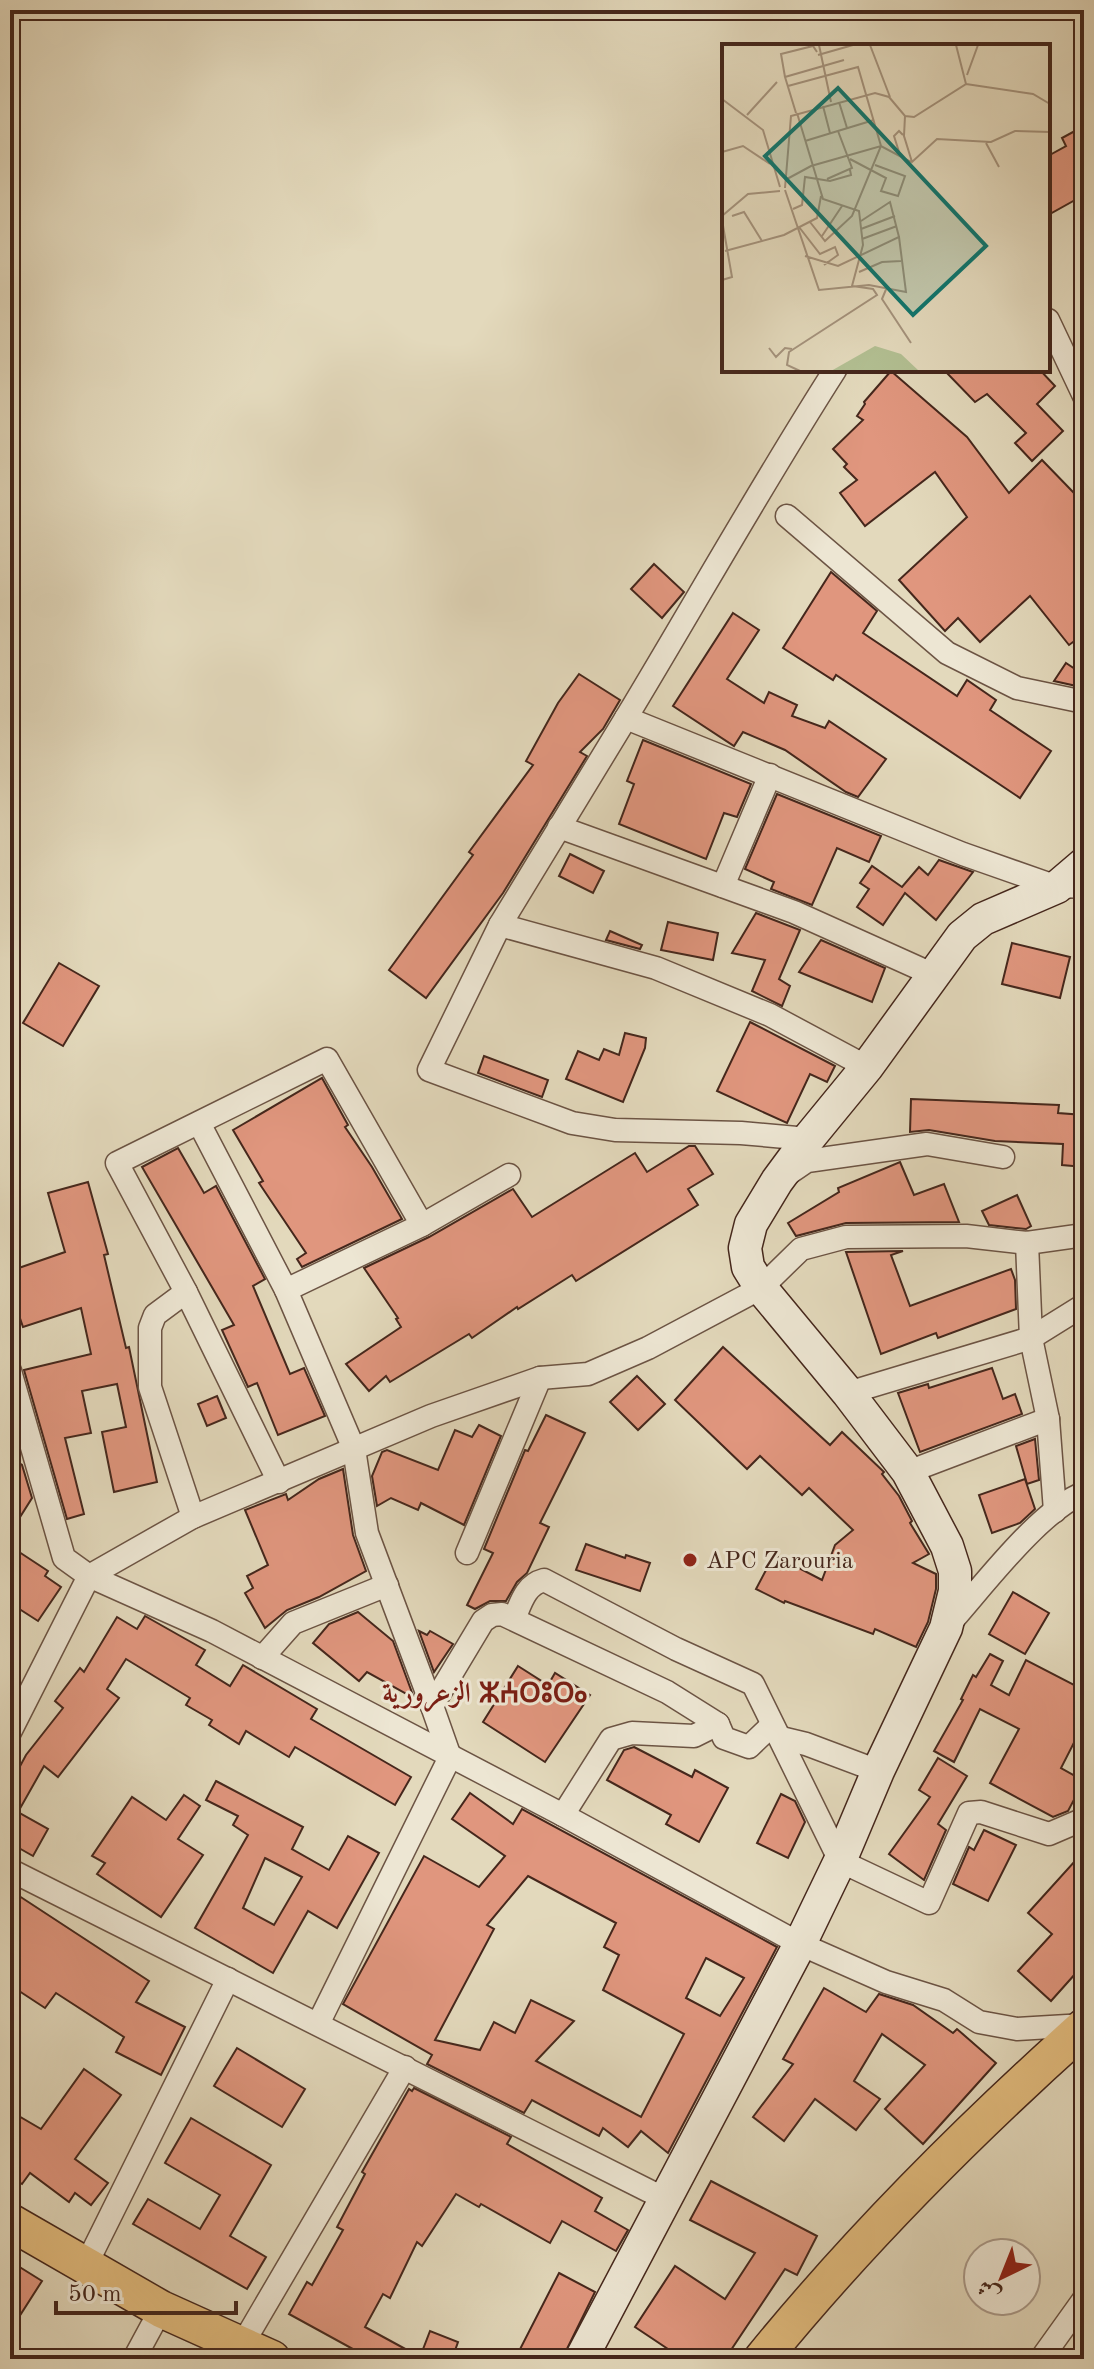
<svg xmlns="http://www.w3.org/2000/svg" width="1094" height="2369" viewBox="0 0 1094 2369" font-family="'Old Standard TT',Amiri,'Noto Sans Tifinagh',serif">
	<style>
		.building { fill: #e0967e; stroke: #45271c; stroke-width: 2; fill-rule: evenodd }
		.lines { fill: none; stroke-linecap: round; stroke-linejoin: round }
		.street-casing { stroke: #6c5444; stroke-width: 25 }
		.secondary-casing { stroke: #45271c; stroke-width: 35 }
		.primary-casing { stroke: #45271c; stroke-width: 39 }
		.street { stroke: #ede6d3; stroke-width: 22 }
		.secondary { stroke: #ede6d3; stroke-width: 32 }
		.primary { stroke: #e2bc7e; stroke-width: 36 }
		.poi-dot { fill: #8f2418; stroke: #ede6d3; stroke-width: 3 }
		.labels { text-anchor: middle; stroke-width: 6; stroke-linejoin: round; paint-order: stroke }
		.poi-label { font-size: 24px; fill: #45271c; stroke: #ede6d3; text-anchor: start }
		.quarter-label { font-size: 28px; font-weight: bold; fill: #7a1f14; stroke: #ede6d3 }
		.inset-road { fill: none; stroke: #a4927c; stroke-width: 2 }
		.view { fill: #0f766e; fill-opacity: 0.15; stroke: #0f766e; stroke-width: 4 }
		.inset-edge { fill: none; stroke: #45271c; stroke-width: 4 }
	</style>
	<rect width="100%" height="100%" fill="#e3d9bc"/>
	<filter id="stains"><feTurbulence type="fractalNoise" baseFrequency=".0025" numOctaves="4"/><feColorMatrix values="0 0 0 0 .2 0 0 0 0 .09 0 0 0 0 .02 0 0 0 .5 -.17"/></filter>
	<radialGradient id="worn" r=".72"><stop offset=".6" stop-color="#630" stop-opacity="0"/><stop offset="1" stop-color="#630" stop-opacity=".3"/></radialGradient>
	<!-- building -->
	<g class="building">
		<polygon points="1084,126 1084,195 1048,215 1048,156 1066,146 1062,138"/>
		<polygon points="944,370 1040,370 1055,386 1037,404 1063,431 1032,461 1015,443 1026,433 987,394 975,402"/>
		<polygon points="891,371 967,437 1009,493 1042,460 1074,493 1084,483 1084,634 1069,645 1030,596 980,642 958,618 945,631 899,580 967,517 935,472 865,526 840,493 857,480 844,467 847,464 833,449 863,420 857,416 865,404 864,402"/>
		<polygon points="654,564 684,592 662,618 631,589"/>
		<polygon points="831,572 877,611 863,633 957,696 967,680 996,700 990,710 1051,751 1020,798 836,675 833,680 783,648"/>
		<polygon points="733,613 759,630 727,679 764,703 769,692 797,705 792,716 825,728 829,721 886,759 858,797 846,792 785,750 743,732 734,746 673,706"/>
		<polygon points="1066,663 1084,675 1081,687 1054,681"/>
		<polygon points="579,674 620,700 603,729 580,752 587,756 503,893 426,998 389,970 473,855 469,852 533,765 526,761 558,703"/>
		<polygon points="643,740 751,784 737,817 724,813 706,859 619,824 634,784 627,781"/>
		<polygon points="777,794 881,836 869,862 837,848 812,905 771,889 774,882 745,869"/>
		<polygon points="570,854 604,871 593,893 559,876"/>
		<polygon points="939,860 973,872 936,920 905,893 883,925 857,907 869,889 860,883 872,866 902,887 919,867 928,875"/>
		<polygon points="756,913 800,930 779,979 790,986 782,1006 752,991 765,960 732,953"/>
		<polygon points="668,922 718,933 713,960 661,950"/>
		<polygon points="610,931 642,945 640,949 606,940"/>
		<polygon points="821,940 885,968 872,1002 799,972"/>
		<polygon points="1012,943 1070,957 1060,998 1002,984"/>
		<polygon points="59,963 99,986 63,1046 23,1023"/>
		<polygon points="750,1022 835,1066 827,1082 810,1074 787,1123 717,1091"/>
		<polygon points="625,1033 646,1038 645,1048 623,1102 566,1079 578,1051 599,1060 604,1049 619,1055"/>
		<polygon points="484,1056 548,1080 542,1097 478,1073"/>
		<polygon points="322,1078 348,1125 345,1127 372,1167 402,1219 302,1267 297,1259 306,1253 259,1183 263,1181 233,1130"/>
		<polygon points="911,1099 1059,1105 1058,1113 1084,1115 1084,1167 1062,1165 1063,1144 995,1141 929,1130 910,1132"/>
		<polygon points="689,1146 695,1146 713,1174 688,1189 698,1205 576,1281 572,1275 518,1309 517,1307 472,1338 469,1334 390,1382 386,1376 369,1391 346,1364 401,1327 396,1319 398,1318 364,1268 429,1237 513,1189 532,1217 635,1153 647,1172"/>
		<polygon points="178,1148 204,1193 216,1186 265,1279 253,1286 290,1374 304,1368 325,1416 278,1435 257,1383 248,1387 222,1330 234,1325 142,1167"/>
		<polygon points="900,1162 914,1195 944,1184 959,1222 846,1223 796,1236 788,1223 839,1192 838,1188"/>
		<polygon points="88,1182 108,1254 104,1255 126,1348 129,1347 157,1482 114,1492 102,1432 126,1427 117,1384 82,1391 91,1433 65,1438 84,1514 67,1519 24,1370 91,1354 81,1308 23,1327 10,1289 10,1271 65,1252 48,1193"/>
		<polygon points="1017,1195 1031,1226 1026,1229 989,1225 982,1211"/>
		<polygon points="903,1251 891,1255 910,1306 1011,1269 1015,1280 1016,1309 938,1338 936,1333 881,1354 846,1252"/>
		<polygon points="723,1347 830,1445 842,1432 884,1472 882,1474 899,1496 912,1521 910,1523 929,1554 913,1563 936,1574 936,1589 928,1622 916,1647 875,1629 873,1634 785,1601 784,1603 756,1589 774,1555 822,1580 835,1545 853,1530 809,1488 802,1495 760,1456 747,1469 675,1400"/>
		<polygon points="992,1368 1003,1399 1015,1394 1022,1414 920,1452 898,1393 928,1384 929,1388"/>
		<polygon points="637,1376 665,1404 638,1430 610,1402"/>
		<polygon points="217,1396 226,1418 207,1426 198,1404"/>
		<polygon points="546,1415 585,1433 540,1523 549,1527 527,1573 517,1582 506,1601 490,1601 475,1609 467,1605 493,1553 484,1549 525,1450 528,1451"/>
		<polygon points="479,1425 501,1436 464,1525 421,1503 418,1510 391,1498 377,1506 372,1476 382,1452 387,1450 438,1470 455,1430 472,1437"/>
		<polygon points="1035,1439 1039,1480 1027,1484 1016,1446"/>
		<polygon points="10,1457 22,1465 32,1498 10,1533"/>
		<polygon points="343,1469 353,1535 366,1571 319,1597 287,1610 265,1628 245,1593 253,1588 247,1576 268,1565 245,1510 286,1494 288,1500 319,1479"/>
		<polygon points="1025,1479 1035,1509 1020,1523 992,1533 979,1495"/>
		<polygon points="586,1544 625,1558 626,1555 650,1563 640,1591 576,1570"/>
		<polygon points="10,1546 48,1571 45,1576 61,1587 38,1621 10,1603"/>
		<polygon points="1013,1592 1049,1613 1025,1654 989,1634"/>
		<polygon points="358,1612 393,1641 414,1698 367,1672 359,1681 313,1643 329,1624"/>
		<polygon points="145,1616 205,1650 196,1665 230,1686 243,1665 317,1709 311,1719 411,1777 395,1805 295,1747 289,1757 246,1731 239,1744 209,1725 212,1720 186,1705 190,1698 126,1659 107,1689 119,1698 58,1777 44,1766 18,1812 48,1829 33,1856 10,1843 10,1785 26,1755 63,1708 55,1701 80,1668 84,1672 117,1617 137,1629"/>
		<polygon points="419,1631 427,1635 430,1631 453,1644 434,1672"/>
		<polygon points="990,1654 1003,1661 991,1685 1009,1695 1026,1660 1084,1690 1084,1723 1061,1768 1084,1781 1068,1811 1053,1817 990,1783 1019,1729 980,1709 954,1762 934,1751 963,1700 961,1699 973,1675 976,1677"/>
		<polygon points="518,1666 548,1685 555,1673 590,1695 545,1762 483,1722"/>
		<polygon points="634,1747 692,1777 695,1770 728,1788 699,1842 666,1824 671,1815 607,1780 624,1750"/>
		<polygon points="938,1758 967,1776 938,1824 946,1830 924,1880 889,1854 930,1797 919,1790"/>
		<path d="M216 1781 303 1827 292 1849 329 1870 348 1836 379 1853 337 1928 308 1911 273 1973 195 1928 248 1835 233 1825 238 1816 206 1800ZM265 1858 302 1877 274 1925 243 1908Z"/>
		<path d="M470 1793 513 1824 522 1809 777 1947 668 2153 641 2131 628 2147 603 2128 599 2136 532 2100 524 2113 427 2064 432 2055 343 2004 424 1856 479 1887 505 1856 452 1819ZM528 1876 616 1923 604 1947 619 1955 603 1990 684 2034 641 2117 536 2061 574 2021 531 2000 515 2033 494 2022 480 2050 435 2040 494 1929 487 1925ZM706 1958 744 1978 720 2016 686 1998Z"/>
		<polygon points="781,1794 795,1801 805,1822 788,1858 757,1843"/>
		<polygon points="184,1795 200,1806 178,1839 203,1855 161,1917 97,1874 105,1863 92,1856 132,1797 166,1820"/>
		<polygon points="984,1830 1016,1845 988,1901 953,1884 969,1847 974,1850"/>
		<polygon points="1084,1851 1084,1964 1051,2001 1018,1971 1052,1934 1028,1913"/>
		<polygon points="10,1890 149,1981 136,2002 185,2027 161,2075 116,2052 124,2037 56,1993 45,2008 10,1985 10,1977 19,1964 10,1958"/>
		<polygon points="824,1988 866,2012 879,1994 913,2005 953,2033 957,2029 996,2063 923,2144 885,2109 925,2065 882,2034 854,2081 880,2099 856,2130 815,2099 784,2141 753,2117 793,2064 783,2059"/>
		<polygon points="237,2048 305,2089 282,2127 214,2086"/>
		<polygon points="84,2069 121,2095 75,2159 108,2183 91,2205 75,2193 69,2202 30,2173 22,2184 10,2176 10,2111 41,2129"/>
		<polygon points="414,2088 511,2137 507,2144 602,2198 595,2211 628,2230 616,2251 562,2221 550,2243 481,2204 479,2207 456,2194 422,2246 417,2242 390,2298 383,2294 365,2327 420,2357 430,2331 458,2342 452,2359 371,2359 289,2314 307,2282 312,2285 343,2230 337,2227 365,2174 362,2172 409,2089 412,2091"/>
		<polygon points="191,2118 271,2165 230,2236 266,2257 247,2289 133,2224 148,2199 200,2229 220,2195 165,2163"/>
		<polygon points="711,2181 817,2236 797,2275 785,2269 725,2359 683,2359 635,2327 675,2266 725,2299 755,2253 690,2220"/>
		<polygon points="10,2261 42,2281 10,2331"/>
		<polygon points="559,2273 595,2292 562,2359 515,2359"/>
	</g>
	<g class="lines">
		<defs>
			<g id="street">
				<polyline points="1048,320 1084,396"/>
				<polyline points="787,516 947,653 1017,688 1084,702"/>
				<path d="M626 718C696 602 762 484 835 370"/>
				<polyline points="559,827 794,912 934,975"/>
				<polyline points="723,886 770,775"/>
				<polyline points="500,925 656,968 770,1015 867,1067"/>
				<polyline points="199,1123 286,1290"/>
				<polyline points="808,1139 741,1133 615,1130 572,1123 429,1070 500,925 626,718 963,854 1057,887 1084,886"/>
				<polyline points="788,1174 807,1161 927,1144 1003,1157"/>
				<polyline points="422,1225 509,1175"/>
				<polyline points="1027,1243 1031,1338 1048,1419 1055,1511"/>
				<polyline points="186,1292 155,1315 150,1328 150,1387 193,1517"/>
				<polyline points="10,1371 64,1558 89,1576 212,1631 563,1815 800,1944 886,1982 944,2000 979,2022 1017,2029 1084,2025"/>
				<polyline points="848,1393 1031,1338 1084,1305"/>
				<polyline points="908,1472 1048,1419"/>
				<polyline points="279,1482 186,1292 117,1163 327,1059 422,1225 286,1290 354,1449 367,1533 432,1706"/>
				<polyline points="467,1553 540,1378"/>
				<path d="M514 1619C521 1603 525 1585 544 1580L676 1649 753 1684 840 1861 929 1903 969 1813 981 1812 1049 1834 1084 1819"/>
				<path d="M951 1622C983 1586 1041 1509 1084 1493"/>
				<polyline points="262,1658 293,1623 387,1585"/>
				<polyline points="10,1732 89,1576 193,1517 431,1416 540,1378 588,1374 648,1348 761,1288 801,1249 846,1237 966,1236 1027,1243 1084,1235"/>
				<polyline points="781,1738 806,1744 878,1771"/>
				<polyline points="563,1815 611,1739 632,1733 694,1736 718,1724"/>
				<polyline points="10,1870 665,2199"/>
				<polyline points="318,2024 450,1757 432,1706 483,1621 492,1615 502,1614 667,1692 718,1724 724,1738 749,1747 772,1725"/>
				<polyline points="86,2265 228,1979"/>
				<polyline points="242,2345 405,2067"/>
				<polyline points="134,2359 161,2309"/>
				<polyline points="1041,2359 1084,2299"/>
			</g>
			<polyline id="secondary" points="581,2359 800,1944 840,1861 878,1771 946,1628 955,1591 955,1571 947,1546 908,1472 848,1393 761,1288 748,1267 745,1248 751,1224 777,1181 808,1139 867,1067 962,936 983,919 1057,887 1084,864"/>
			<g id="primary">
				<polyline points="10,2222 161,2309 272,2359"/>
				<path d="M762 2359C859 2240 970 2129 1084 2027"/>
			</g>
		</defs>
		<!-- street casing -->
		<use href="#street" class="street-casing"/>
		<!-- secondary casing -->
		<use href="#secondary" class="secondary-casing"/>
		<!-- primary casing -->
		<use href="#primary" class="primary-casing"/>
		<!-- street -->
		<use href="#street" class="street"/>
		<!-- secondary -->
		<use href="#secondary" class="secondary"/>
		<!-- primary -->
		<use href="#primary" class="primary"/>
	</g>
	<!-- markers -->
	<circle class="poi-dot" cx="690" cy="1560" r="8"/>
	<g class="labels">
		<!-- poi labels -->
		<g class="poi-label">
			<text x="706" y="1568">APC Zarouria</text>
		</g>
		<!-- quarter labels -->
		<g class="quarter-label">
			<text x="485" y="1702">الزعرورية ⵣⵄⵔⵓⵔⴰ</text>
		</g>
	</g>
	<!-- overview -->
	<g transform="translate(722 44)">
		<rect width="328" height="328" fill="#e3d9bc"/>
		<path d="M153 302 179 310 197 327H109Z" fill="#b2bf92"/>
		<path class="inset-road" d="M97 1 109 58M148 1 168 53M96 11 131 1M245 31 256 1M63 33 59 10 91 2 95 8M244 40 311 50 328 60M66 42 136 23 159 102 130 172 103 197 88 178M0 55 41 86 58 143M117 58 125 84M101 62 108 89M74 69 63 33 122 16M75 69 101 155 137 167 141 201 130 242 151 245 155 251 67 308 65 321 78 327M25 71 55 38M183 72 182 92 190 118 215 95 269 98 293 87 328 88M83 97 152 76M264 99 277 123M0 108 21 102 48 120M178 111 172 92 177 87 181 91M128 115 164 134 159 147 176 152 183 132 153 121M65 135 89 122 159 102 189 118M105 135 130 124 116 87M63 144 69 72 153 49 167 53 183 72 192 73 244 40 234 1M63 146 97 246 147 241 184 248 177 193M71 165 80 161 83 133 108 137 129 131 128 126M0 172 26 150 58 147M10 172 22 168 40 197M0 176 10 233 0 236M77 183 98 210 113 203 116 211 102 221M139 185 173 172M100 192 120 162M140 195 175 182M3 207 62 191 95 174 99 152M83 212 116 222 177 193 168 158 139 177M137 228 160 218 179 217M165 243 160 255 189 299M47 304 54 313 63 304 70 305"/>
		<path class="view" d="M116 44 264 202 191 271 43 112Z"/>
		<rect width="328" height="328" class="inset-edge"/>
	</g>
	<!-- margin -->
	<rect width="1094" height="2369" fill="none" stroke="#e3d9bc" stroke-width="40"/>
	<rect x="12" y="12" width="1070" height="2345" fill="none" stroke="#45271c" stroke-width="4"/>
	<rect x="20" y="20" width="1054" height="2329" fill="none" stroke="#45271c" stroke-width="2"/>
	<!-- north arrow -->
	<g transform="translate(1002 2277) rotate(223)"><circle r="38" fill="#ede6d3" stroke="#aa9a8a" stroke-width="2"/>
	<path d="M0-6L14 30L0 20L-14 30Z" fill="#8f2418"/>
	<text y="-12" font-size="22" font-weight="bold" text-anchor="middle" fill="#45271c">ش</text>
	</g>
	<!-- scale -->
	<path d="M56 2301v12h180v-12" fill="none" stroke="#45271c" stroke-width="4"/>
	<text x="68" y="2301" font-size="24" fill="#45271c" stroke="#ede6d3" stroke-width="6" paint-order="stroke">50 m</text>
	<rect width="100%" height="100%" filter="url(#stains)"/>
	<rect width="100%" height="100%" fill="url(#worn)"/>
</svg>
